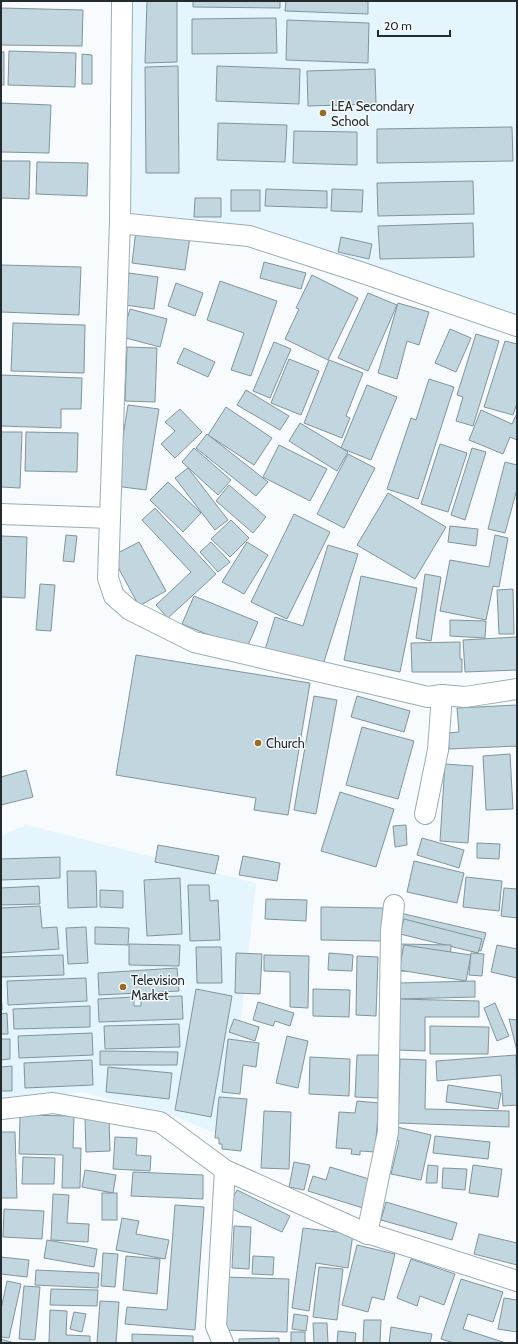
<svg xmlns="http://www.w3.org/2000/svg" width="518" height="1344" viewBox="0 0 518 1344" font-family="Cabin,sans-serif">
	<style>
		.built { fill: #e4f5fd }
		.building { fill: #c2d6df; stroke: #81949c }
		.lines { fill: none; stroke-linecap: round; stroke-linejoin: round }
		.minor-casing { stroke: #9aadb5; stroke-width: 22 }
		.minor { stroke: #fff; stroke-width: 20 }
		.poi-dot { fill: #9a6b1c; stroke: #f7fbfd; stroke-width: 1.5 }
		.labels { text-anchor: middle; stroke-width: 3; stroke-linejoin: round; paint-order: stroke }
		.poi-label { font-size: 13px; fill: #232b2e; stroke: #f7fbfd; text-anchor: start }
	</style>
	<rect width="100%" height="100%" fill="#f7fbfd"/>
	<!-- built -->
	<g class="built">
		<polygon points="131,1 517,1 517,328 290,248 128,224"/>
		<polygon points="26,825 256,883 228,1139 177,1117 83,1092 1,1103 1,836"/>
	</g>
	<!-- building -->
	<g class="building">
		<polygon points="147,1 177,1 177,62 145,63"/>
		<polygon points="193,1 280,1 280,8 193,7"/>
		<polygon points="286,1 368,1 368,14 285,11"/>
		<polygon points="1,8 83,10 82,46 1,45"/>
		<polygon points="276,18 277,53 192,54 192,19"/>
		<polygon points="287,20 369,23 368,63 286,60"/>
		<polygon points="9,51 76,53 75,87 8,85"/>
		<rect x="1" y="52" width="3" height="33"/>
		<polygon points="82,54 92,55 92,84 82,84"/>
		<polygon points="178,66 179,173 146,173 145,67"/>
		<polygon points="217,66 300,69 299,104 216,101"/>
		<polygon points="375,69 376,104 308,106 307,71"/>
		<polygon points="1,103 51,105 49,153 1,152"/>
		<polygon points="218,123 287,125 285,162 217,160"/>
		<polygon points="512,127 513,161 377,163 377,129"/>
		<polygon points="294,131 357,132 357,165 293,163"/>
		<polygon points="1,161 30,161 29,199 1,198"/>
		<polygon points="37,162 88,163 87,196 36,194"/>
		<polygon points="473,181 474,214 378,216 377,183"/>
		<polygon points="266,189 327,191 327,208 265,206"/>
		<polygon points="332,189 363,190 362,212 331,211"/>
		<rect x="231" y="190" width="29" height="21"/>
		<polygon points="195,198 221,198 221,217 194,217"/>
		<polygon points="473,223 474,257 380,259 378,226"/>
		<polygon points="136,230 190,237 185,270 132,263"/>
		<polygon points="341,237 372,244 369,259 338,252"/>
		<polygon points="264,262 306,273 301,289 260,278"/>
		<polygon points="1,265 81,267 79,315 1,312"/>
		<polygon points="129,273 158,277 154,309 125,305"/>
		<polygon points="312,275 358,298 328,360 285,339 299,309 296,308"/>
		<polygon points="220,281 277,301 251,376 231,370 244,333 207,320"/>
		<polygon points="176,283 203,293 195,316 168,306"/>
		<polygon points="368,293 397,305 368,371 338,358"/>
		<polygon points="398,303 429,312 419,345 407,341 397,379 378,373"/>
		<polygon points="130,309 167,319 160,347 122,337"/>
		<polygon points="13,323 85,325 84,373 11,371"/>
		<polygon points="450,329 471,338 456,372 435,363"/>
		<polygon points="476,334 499,341 473,426 456,421 463,397 457,395"/>
		<polygon points="505,341 517,344 517,403 513,415 484,407"/>
		<polygon points="274,342 291,349 270,398 253,391"/>
		<polygon points="127,347 157,348 155,402 125,401"/>
		<polygon points="184,348 215,362 208,377 177,363"/>
		<polygon points="289,359 319,371 301,415 271,403"/>
		<polygon points="329,360 363,373 346,416 350,418 342,438 304,423"/>
		<polygon points="1,375 82,378 81,409 61,409 61,428 1,426"/>
		<polygon points="429,379 454,387 418,499 387,489 411,418 416,420"/>
		<polygon points="367,385 397,397 371,460 341,448"/>
		<polygon points="246,390 289,416 280,430 237,405"/>
		<polygon points="128,405 159,409 146,490 115,486"/>
		<polygon points="226,407 272,438 254,465 208,435"/>
		<polygon points="180,409 202,432 175,458 161,444 175,431 165,422"/>
		<polygon points="481,410 512,424 517,413 517,440 510,437 503,454 469,440"/>
		<polygon points="300,423 348,452 337,471 289,441"/>
		<polygon points="1,432 22,432 20,488 1,487"/>
		<polygon points="26,432 78,433 77,472 25,471"/>
		<polygon points="207,434 268,482 256,496 196,448"/>
		<polygon points="440,444 467,453 448,512 421,504"/>
		<polygon points="279,445 327,469 310,501 263,477"/>
		<polygon points="194,448 231,480 218,495 182,462"/>
		<polygon points="472,448 486,452 465,520 451,515"/>
		<polygon points="348,454 375,468 344,528 317,514"/>
		<polygon points="505,462 517,465 517,489 505,533 488,529"/>
		<polygon points="188,468 228,520 215,530 175,478"/>
		<polygon points="168,482 201,513 183,532 150,500"/>
		<polygon points="229,485 266,517 253,533 216,501"/>
		<polygon points="388,493 446,527 415,579 357,545"/>
		<polygon points="155,508 216,574 168,618 156,605 191,572 142,520"/>
		<polygon points="294,514 330,532 287,619 251,602"/>
		<polygon points="231,520 249,538 230,557 211,539"/>
		<polygon points="450,526 478,529 476,546 448,542"/>
		<polygon points="66,535 77,536 74,562 63,561"/>
		<polygon points="495,535 508,538 499,587 493,586 486,620 440,611 450,560 489,567"/>
		<polygon points="1,536 27,537 25,598 1,597"/>
		<polygon points="139,542 166,591 139,606 112,556"/>
		<polygon points="211,542 230,562 218,572 200,552"/>
		<polygon points="247,542 268,555 244,594 222,582"/>
		<polygon points="328,545 358,554 321,671 264,653 275,617 303,626"/>
		<polygon points="425,574 441,577 431,641 416,638"/>
		<polygon points="361,576 417,588 400,672 344,660"/>
		<polygon points="40,584 55,585 51,631 36,630"/>
		<polygon points="513,589 514,634 499,634 497,590"/>
		<polygon points="194,596 258,622 246,650 182,624"/>
		<polygon points="450,620 486,621 485,638 450,636"/>
		<polygon points="517,637 517,670 465,672 463,640"/>
		<polygon points="460,642 460,659 462,659 462,672 412,672 411,643"/>
		<polygon points="136,655 310,683 288,815 254,810 256,798 116,775"/>
		<polygon points="314,696 337,700 316,814 294,810"/>
		<polygon points="357,696 410,711 404,732 351,717"/>
		<polygon points="517,705 517,746 449,749 448,733 459,732 457,708"/>
		<polygon points="362,727 414,741 398,799 346,785"/>
		<polygon points="510,754 513,809 486,810 483,756"/>
		<polygon points="445,764 473,766 468,843 440,841"/>
		<polygon points="26,770 33,797 1,805 1,777"/>
		<polygon points="340,792 394,809 376,867 321,851"/>
		<polygon points="406,825 407,845 395,847 393,826"/>
		<polygon points="422,838 464,850 459,868 417,855"/>
		<polygon points="477,843 500,844 499,859 477,858"/>
		<polygon points="158,845 219,856 215,874 155,862"/>
		<polygon points="243,856 280,863 277,881 239,875"/>
		<polygon points="60,857 60,878 1,880 1,859"/>
		<polygon points="414,861 464,873 457,903 407,892"/>
		<polygon points="67,871 96,871 97,907 68,908"/>
		<polygon points="466,877 502,881 499,911 463,907"/>
		<polygon points="180,878 182,934 147,936 144,880"/>
		<polygon points="188,885 209,885 210,901 218,900 220,940 190,941"/>
		<polygon points="39,886 40,904 1,905 1,888"/>
		<polygon points="504,888 517,889 517,918 501,916"/>
		<polygon points="100,890 123,891 123,908 100,907"/>
		<polygon points="266,899 307,900 306,921 265,919"/>
		<polygon points="40,906 42,928 57,927 59,949 1,953 1,908"/>
		<polygon points="321,907 383,908 382,941 321,940"/>
		<polygon points="400,913 486,933 481,951 395,931"/>
		<polygon points="404,919 482,939 478,953 400,934"/>
		<polygon points="86,927 88,963 68,964 66,928"/>
		<polygon points="95,927 129,928 128,945 95,944"/>
		<polygon points="129,944 180,945 179,966 129,965"/>
		<polygon points="399,944 451,945 450,972 399,971"/>
		<polygon points="404,945 471,955 466,981 399,970"/>
		<polygon points="497,945 517,949 517,978 491,972"/>
		<polygon points="196,947 221,947 222,983 197,983"/>
		<polygon points="236,953 262,954 260,994 235,993"/>
		<polygon points="329,953 353,955 352,971 328,970"/>
		<polygon points="471,953 484,954 482,976 469,975"/>
		<polygon points="63,955 64,975 1,977 1,957"/>
		<polygon points="264,955 309,956 308,1008 290,1007 290,972 264,971"/>
		<polygon points="357,956 378,957 376,1016 356,1015"/>
		<polygon points="177,968 179,991 99,995 98,973"/>
		<polygon points="86,978 87,1001 8,1005 7,981"/>
		<polygon points="475,981 475,997 399,999 399,983"/>
		<polygon points="1,987 2,1010 1,1010"/>
		<polygon points="196,989 232,996 211,1117 175,1110"/>
		<polygon points="313,989 350,990 349,1017 313,1016"/>
		<polygon points="182,996 183,1019 99,1022 98,999 134,997 134,1006 141,1006 141,997"/>
		<polygon points="398,999 479,1001 479,1017 425,1017 425,1051 397,1050"/>
		<polygon points="258,1002 294,1013 290,1026 275,1021 273,1026 253,1020"/>
		<polygon points="495,1003 509,1036 497,1041 484,1008"/>
		<polygon points="90,1006 90,1027 14,1029 13,1009"/>
		<polygon points="7,1013 8,1034 1,1034 1,1014"/>
		<polygon points="234,1019 259,1027 255,1041 229,1032"/>
		<polygon points="509,1019 517,1020 517,1051"/>
		<polygon points="179,1024 180,1047 105,1049 104,1026"/>
		<polygon points="430,1026 489,1027 488,1054 430,1054"/>
		<polygon points="92,1033 93,1055 19,1058 18,1036"/>
		<polygon points="287,1036 308,1041 298,1088 276,1083"/>
		<polygon points="1,1039 10,1039 10,1059 1,1060"/>
		<polygon points="228,1039 259,1043 256,1067 243,1065 240,1094 222,1092"/>
		<polygon points="100,1051 178,1052 177,1065 100,1065"/>
		<polygon points="357,1055 380,1055 378,1098 355,1097"/>
		<polygon points="516,1055 517,1105 503,1106 501,1075 437,1081 436,1061"/>
		<polygon points="310,1057 350,1059 349,1096 309,1094"/>
		<polygon points="400,1059 426,1060 425,1109 509,1111 509,1127 398,1123"/>
		<polygon points="92,1060 93,1085 25,1088 24,1063"/>
		<polygon points="12,1066 12,1091 1,1091 1,1067"/>
		<polygon points="108,1067 172,1073 169,1099 106,1092"/>
		<polygon points="448,1085 501,1093 498,1109 446,1102"/>
		<polygon points="219,1097 247,1099 241,1151 222,1149 222,1144 219,1144 219,1138 215,1138"/>
		<polygon points="357,1101 379,1103 375,1152 360,1151 360,1155 351,1154 352,1149 336,1148 339,1112 355,1113"/>
		<polygon points="264,1111 291,1112 289,1169 261,1168"/>
		<polygon points="20,1115 74,1116 73,1148 81,1148 80,1188 62,1188 63,1155 19,1154"/>
		<polygon points="85,1118 109,1118 110,1151 86,1152"/>
		<polygon points="397,1127 431,1135 421,1180 391,1174 399,1141 395,1140"/>
		<polygon points="1,1132 15,1132 17,1198 1,1198"/>
		<polygon points="435,1136 490,1142 488,1159 433,1153"/>
		<polygon points="115,1137 137,1138 136,1155 151,1156 150,1171 113,1169"/>
		<polygon points="23,1157 55,1158 54,1184 22,1184"/>
		<polygon points="294,1162 310,1165 304,1190 289,1187"/>
		<polygon points="428,1165 438,1166 437,1183 426,1183"/>
		<polygon points="473,1165 502,1169 498,1197 469,1193"/>
		<polygon points="330,1167 372,1180 363,1208 308,1191 313,1176 326,1180"/>
		<polygon points="443,1168 467,1169 465,1190 442,1188"/>
		<polygon points="85,1170 116,1175 113,1193 82,1187"/>
		<polygon points="133,1172 203,1175 203,1199 131,1196"/>
		<polygon points="237,1190 290,1216 282,1232 228,1207"/>
		<rect x="102" y="1193" width="15" height="27"/>
		<polygon points="53,1194 69,1195 67,1223 89,1224 88,1242 51,1240"/>
		<polygon points="386,1202 457,1223 452,1240 381,1220"/>
		<polygon points="175,1205 204,1207 195,1330 125,1324 127,1307 167,1310"/>
		<polygon points="4,1209 44,1211 42,1239 3,1237"/>
		<polygon points="122,1218 139,1221 136,1234 169,1240 165,1259 116,1250"/>
		<polygon points="234,1226 251,1227 249,1269 232,1268"/>
		<polygon points="303,1228 353,1234 348,1268 316,1263 309,1311 292,1308"/>
		<polygon points="479,1234 517,1243 517,1265 474,1254"/>
		<polygon points="47,1240 97,1249 94,1267 44,1258"/>
		<polygon points="357,1245 395,1254 384,1300 372,1297 368,1312 342,1305"/>
		<polygon points="103,1253 118,1254 115,1287 101,1286"/>
		<polygon points="126,1256 160,1259 157,1294 123,1290"/>
		<polygon points="253,1256 274,1257 273,1275 252,1274"/>
		<polygon points="1,1257 29,1260 27,1277 1,1274"/>
		<polygon points="411,1259 455,1274 444,1305 420,1296 417,1306 397,1298"/>
		<polygon points="319,1267 343,1269 337,1320 313,1317"/>
		<polygon points="36,1270 99,1273 98,1288 35,1285"/>
		<polygon points="224,1277 289,1279 287,1332 223,1330"/>
		<polygon points="461,1279 503,1292 493,1322 468,1314 463,1329 506,1343 454,1343 441,1339"/>
		<polygon points="7,1281 21,1284 9,1338 1,1337 1,1309"/>
		<polygon points="24,1286 40,1287 35,1340 19,1339"/>
		<polygon points="51,1289 98,1290 97,1306 50,1305"/>
		<polygon points="504,1298 517,1300 517,1332 498,1329"/>
		<polygon points="100,1301 119,1302 116,1343 97,1343"/>
		<polygon points="50,1310 67,1311 66,1335 90,1336 90,1343 49,1343"/>
		<polygon points="74,1312 86,1314 82,1332 70,1329"/>
		<polygon points="294,1314 308,1316 306,1331 292,1329"/>
		<polygon points="364,1320 381,1320 380,1343 363,1343"/>
		<polygon points="313,1323 327,1323 328,1343 314,1343"/>
		<polygon points="391,1327 432,1334 430,1343 389,1343"/>
		<polygon points="338,1331 356,1333 355,1343 337,1343"/>
		<rect x="291" y="1332" width="14" height="11"/>
		<polygon points="132,1334 193,1336 193,1343 132,1343"/>
		<polygon points="279,1338 279,1343 239,1343 239,1339"/>
		<polygon points="1,1339 14,1343 1,1343"/>
	</g>
	<g class="lines">
		<defs>
			<g id="minor">
				<polyline points="122,1 120,221 108,578 114,596 130,610 194,642 428,697 442,695 465,697 517,689"/>
				<polyline points="120,221 128,224 249,236 360,272 517,326"/>
				<polyline points="1,514 110,518"/>
				<polyline points="425,814 438,750 442,695"/>
				<polyline points="1,1109 53,1103 160,1122 225,1170 361,1231 517,1281"/>
				<polyline points="367,1234 388,1132 391,931 394,905"/>
				<polyline points="223,1343 216,1326 225,1170"/>
			</g>
		</defs>
		<!-- minor casing -->
		<use href="#minor" class="minor-casing"/>
		<!-- minor -->
		<use href="#minor" class="minor"/>
	</g>
	<!-- markers -->
	<g class="poi-dot">
		<circle cx="323" cy="113" r="4"/>
		<circle cx="258" cy="743" r="4"/>
		<circle cx="123" cy="987" r="4"/>
	</g>
	<g class="labels">
		<!-- poi labels -->
		<g class="poi-label">
			<text x="331" y="111">LEA Secondary<tspan x="331" dy="15">School</tspan></text>
			<text x="266" y="748">Church</text>
			<text x="131" y="985">Television<tspan x="131" dy="15">Market</tspan></text>
		</g>
	</g>
	<!-- border -->
	<rect width="518" height="1344" fill="none" stroke="#232b2e" stroke-width="4"/>
	<!-- scale -->
	<path d="M378 30v6h72v-6" fill="none" stroke="#232b2e" stroke-width="2"/>
	<text x="384" y="30" font-size="12" fill="#232b2e" stroke="#f7fbfd" stroke-width="3" paint-order="stroke">20 m</text>
</svg>
